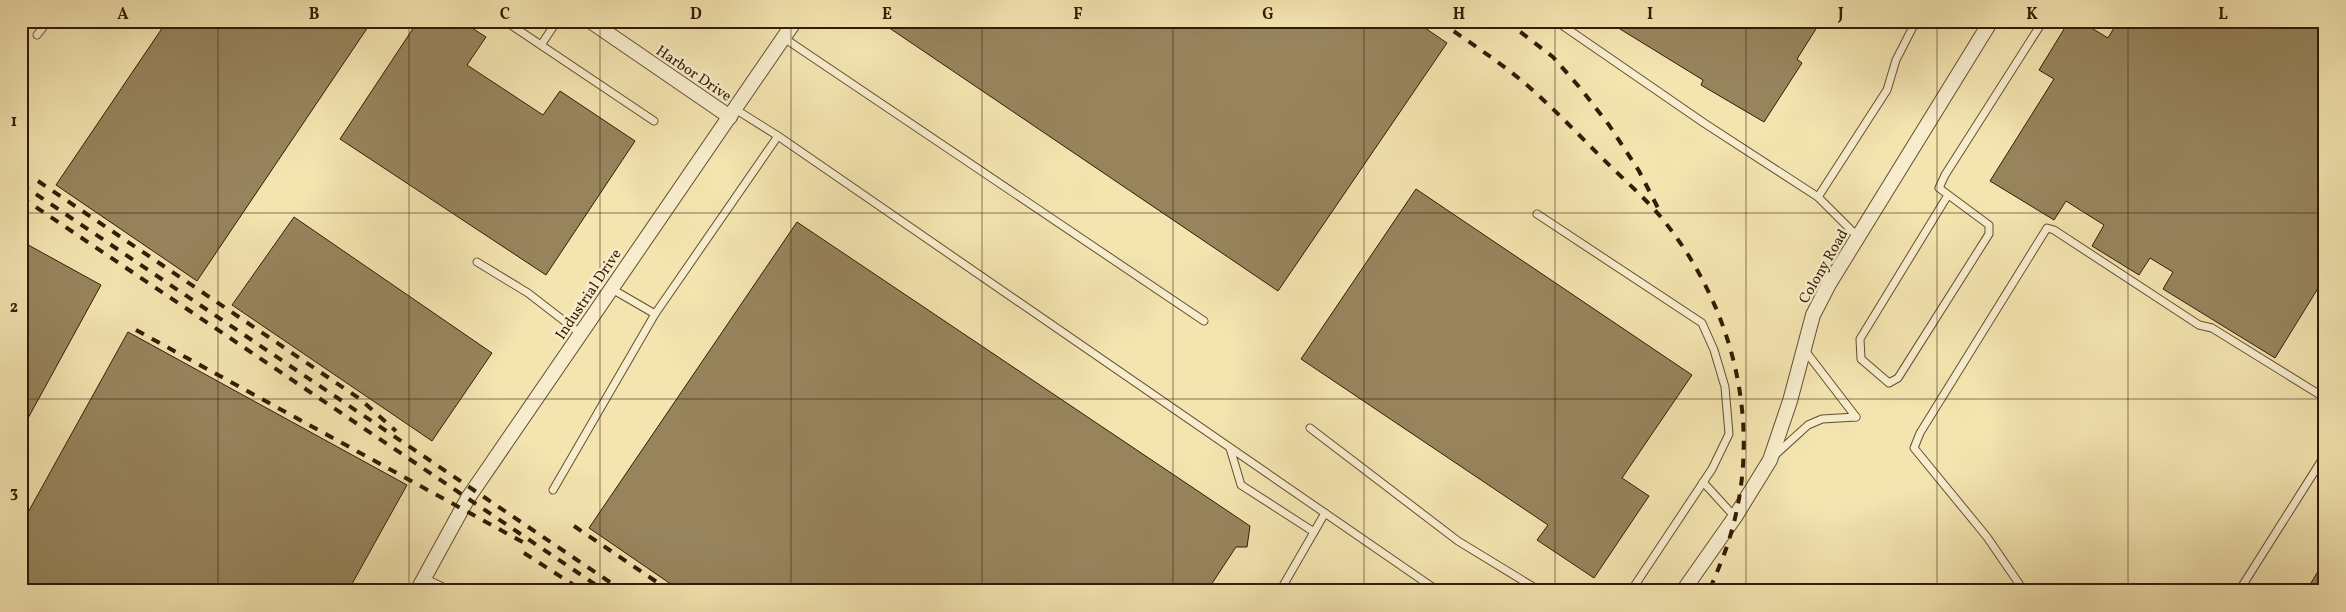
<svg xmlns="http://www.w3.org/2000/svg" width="2346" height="612" viewBox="0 0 2346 612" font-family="Vollkorn,serif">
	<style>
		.building { fill: #97845d; stroke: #341b04 }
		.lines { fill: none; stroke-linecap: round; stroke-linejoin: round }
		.service-casing { stroke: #644d2f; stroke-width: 9 }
		.minor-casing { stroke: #644d2f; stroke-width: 16 }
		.service { stroke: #f7edcc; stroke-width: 7 }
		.minor { stroke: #f7edcc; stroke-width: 14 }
		.rail { stroke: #341b04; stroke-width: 4; stroke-dasharray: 9 9; stroke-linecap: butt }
		.grid { fill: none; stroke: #341b04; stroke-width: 1; stroke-opacity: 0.55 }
		.labels { text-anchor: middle; stroke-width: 5; stroke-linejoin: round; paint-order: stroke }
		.street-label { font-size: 15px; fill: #341b04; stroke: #f7edcc }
		.neatline { fill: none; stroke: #341b04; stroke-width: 2 }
		.grid-label { font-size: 16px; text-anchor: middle; font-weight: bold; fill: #341b04 }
	</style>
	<rect width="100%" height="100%" fill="#f3e4b0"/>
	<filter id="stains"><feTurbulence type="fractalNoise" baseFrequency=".004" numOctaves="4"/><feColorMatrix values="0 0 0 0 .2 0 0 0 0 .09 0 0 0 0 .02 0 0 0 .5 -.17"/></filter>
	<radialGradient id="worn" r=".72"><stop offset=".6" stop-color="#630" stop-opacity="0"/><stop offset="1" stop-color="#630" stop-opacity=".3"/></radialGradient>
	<!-- building -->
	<g class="building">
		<polygon points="167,21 372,21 197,281 56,185"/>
		<polygon points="418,21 461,21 486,37 467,65 543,115 560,91 635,141 546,275 340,139"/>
		<polygon points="879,21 1415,21 1447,43 1278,291"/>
		<polygon points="1607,21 1821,21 1797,59 1802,63 1764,122 1701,85 1703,80"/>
		<polygon points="2069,21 2080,21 2108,38 2118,21 2325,21 2325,277 2275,358 2163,289 2173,272 2150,258 2139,275 2092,246 2104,225 2066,201 2054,220 1990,181 2054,79 2039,70"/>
		<polygon points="1416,189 1692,375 1622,478 1649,496 1594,578 1537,540 1548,525 1301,359"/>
		<polygon points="294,217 492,353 432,441 232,305"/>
		<polygon points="797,222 1250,526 1247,547 1236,547 1207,591 681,591 589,528"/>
		<polygon points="21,241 101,285 21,431"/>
		<polygon points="128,332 407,485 348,591 34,591 21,583 21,525"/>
		<polygon points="2325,560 2325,591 2306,591"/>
	</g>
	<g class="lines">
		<defs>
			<g id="service">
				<polyline points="505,21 654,121"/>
				<polyline points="1556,21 1704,123 1818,197 1858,237"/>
				<polyline points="37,35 48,21"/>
				<polyline points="784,38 1204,321"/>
				<polyline points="541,45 557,21"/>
				<polyline points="735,109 778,136 1438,591"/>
				<polyline points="1948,195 1860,339 1861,359 1889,383 1898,378 1989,234 1989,225 1939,188 1945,175 2043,21"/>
				<polyline points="1818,197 1887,90 1896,60 1916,21"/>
				<polyline points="1537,214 1702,323 1714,350 1725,387 1729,434 1712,469 1631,591"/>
				<polyline points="477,262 528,293 581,334"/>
				<polyline points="612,289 655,314"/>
				<polyline points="1803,348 1856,417"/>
				<polyline points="1310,428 1458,541 1540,591"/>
				<polyline points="1230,448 1241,485 1314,532"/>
				<polyline points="1774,456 1808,425 1822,419 1856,417"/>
				<polyline points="1703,482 1735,517"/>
				<polyline points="553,490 655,314 778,136"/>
				<polyline points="424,578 451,591"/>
				<polyline points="1280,591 1325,513"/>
				<polyline points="2024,591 1987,537 1914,448 1920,433 2047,228 2054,230 2199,325 2212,328 2325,398"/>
				<polyline points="2239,591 2325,455"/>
			</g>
			<g id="minor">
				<polyline points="590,21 730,117"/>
				<polyline points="417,591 468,498 795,21"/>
				<polyline points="1683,591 1735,517 1770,460 1790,401 1813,315 1829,284 1991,21"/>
			</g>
		</defs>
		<!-- service casing -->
		<use href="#service" class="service-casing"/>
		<!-- minor casing -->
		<use href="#minor" class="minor-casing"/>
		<!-- service -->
		<use href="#service" class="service"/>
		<!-- minor -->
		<use href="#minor" class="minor"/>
		<!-- rail -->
		<g class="rail">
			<path d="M1439 21C1469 42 1500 62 1528 86 1553 108 1577 133 1601 157 1620 176 1642 195 1660 216 1736 308 1766 434 1726 549 1721 563 1715 577 1709 591"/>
			<polyline points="1506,21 1553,57 1581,89 1609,125 1639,171 1659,210"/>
			<polyline points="38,181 360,399 396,431"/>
			<polyline points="21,184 623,591"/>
			<polyline points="21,197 605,591"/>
			<polyline points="136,330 528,545"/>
			<polyline points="574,526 670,591"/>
			<polyline points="524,553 583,591"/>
		</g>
	</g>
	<!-- grid -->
	<path class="grid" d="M218 21V591M409 21V591M600 21V591M791 21V591M982 21V591M1173 21V591M1364 21V591M1555 21V591M1746 21V591M1937 21V591M2128 21V591M21 213H2325M21 399H2325"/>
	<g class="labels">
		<!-- street labels -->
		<g class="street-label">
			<text transform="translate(694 73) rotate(34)" y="5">Harbor Drive</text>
			<text transform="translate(1823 266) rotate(-60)" y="5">Colony Road</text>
			<text transform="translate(588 294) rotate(-56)" y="5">Industrial Drive</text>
		</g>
	</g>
	<!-- margin -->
	<rect width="2346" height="612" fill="none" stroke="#f3e4b0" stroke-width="55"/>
	<rect x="28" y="28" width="2290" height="556" class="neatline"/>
	<g class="grid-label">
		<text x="123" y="19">A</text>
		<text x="314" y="19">B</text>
		<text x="505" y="19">C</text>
		<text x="696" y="19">D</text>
		<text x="887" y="19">E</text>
		<text x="1078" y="19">F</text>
		<text x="1268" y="19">G</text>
		<text x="1459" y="19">H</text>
		<text x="1650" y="19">I</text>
		<text x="1841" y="19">J</text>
		<text x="2032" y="19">K</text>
		<text x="2223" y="19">L</text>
		<text x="14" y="126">1</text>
		<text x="14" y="312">2</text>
		<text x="14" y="497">3</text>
	</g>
	<rect width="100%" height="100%" filter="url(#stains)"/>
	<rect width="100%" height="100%" fill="url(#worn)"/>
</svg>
